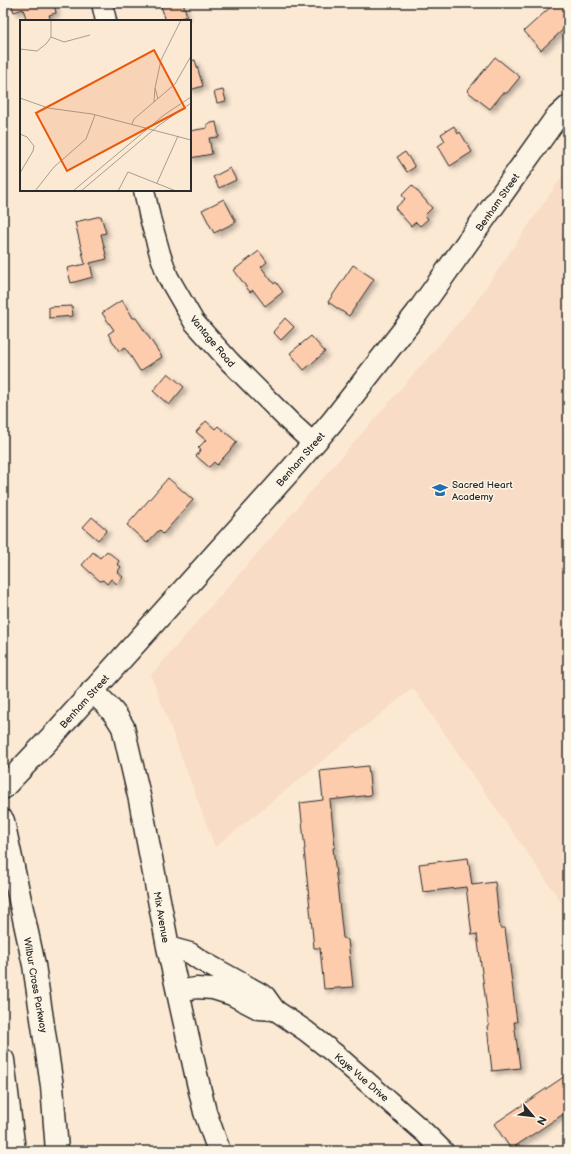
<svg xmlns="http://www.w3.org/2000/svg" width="571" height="1154" viewBox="0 0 571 1154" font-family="'Balsamiq Sans',sans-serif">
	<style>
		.built { fill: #f8dcc5 }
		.building { fill: #fdccad; stroke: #2b2b2b; filter: url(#shadow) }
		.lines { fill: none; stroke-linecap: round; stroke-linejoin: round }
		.street-casing { stroke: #2b2b2b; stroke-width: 23 }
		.secondary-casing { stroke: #2b2b2b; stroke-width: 25 }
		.highway-casing { stroke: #2b2b2b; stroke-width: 25 }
		.street { stroke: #fcf5e5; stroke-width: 20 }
		.secondary { stroke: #fcf5e5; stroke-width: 22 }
		.highway { stroke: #fcf5e5; stroke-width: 22 }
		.labels { text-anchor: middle; stroke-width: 3; stroke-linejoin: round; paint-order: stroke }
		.street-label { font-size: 10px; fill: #2b2b2b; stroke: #fcf5e5 }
		.poi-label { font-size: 10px; fill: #2b2b2b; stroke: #fcf5e5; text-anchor: start }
		.inset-road { fill: none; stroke: #a89d90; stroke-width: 1 }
		.view { fill: #e8590c; fill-opacity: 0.15; stroke: #e8590c; stroke-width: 2 }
		.inset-edge { fill: none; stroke: #2b2b2b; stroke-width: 2 }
	</style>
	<defs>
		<filter id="shadow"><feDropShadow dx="3.5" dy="3.5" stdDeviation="2" flood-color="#0004"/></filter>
	</defs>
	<rect width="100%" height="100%" fill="#fce9d4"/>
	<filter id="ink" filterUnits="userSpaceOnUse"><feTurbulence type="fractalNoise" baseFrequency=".025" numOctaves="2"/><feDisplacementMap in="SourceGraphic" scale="8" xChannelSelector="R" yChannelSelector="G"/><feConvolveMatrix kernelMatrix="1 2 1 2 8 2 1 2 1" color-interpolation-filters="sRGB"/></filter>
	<g filter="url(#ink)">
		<!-- built -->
		<polygon class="built" points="568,168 568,912 413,688 215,847 151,675 473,306"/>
		<!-- building -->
		<g class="building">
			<polygon points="11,3 47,3 47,6 54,4 56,13 49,15 51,21 27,21 23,9 14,12"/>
			<polygon points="160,3 183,3 187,16 171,21 166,21"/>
			<polygon points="555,3 568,3 568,25 541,50 524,31"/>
			<polygon points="495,57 520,77 507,93 503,93 490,109 467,91"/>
			<polygon points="195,60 203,86 190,90 190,61"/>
			<polygon points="223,90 226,101 217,103 214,92"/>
			<polygon points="216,122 219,137 209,138 212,154 190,158 190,131 207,128 207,124"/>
			<polygon points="454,126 458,134 460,132 472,152 450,166 438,146 445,141 441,134"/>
			<polygon points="405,152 415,167 407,172 397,157"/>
			<polygon points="230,168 236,180 219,188 213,177"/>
			<polygon points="412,185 432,208 425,215 428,219 420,226 416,222 411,226 395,208 405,199 402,195"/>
			<polygon points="224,199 236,222 214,233 202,210"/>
			<polygon points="101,216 106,233 101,234 107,259 90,263 93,277 71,283 67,268 85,264 75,222"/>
			<polygon points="259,251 267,262 261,267 274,284 276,282 283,292 265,306 253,290 250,292 234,270"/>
			<polygon points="353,265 374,279 349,316 328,302"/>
			<polygon points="122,300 133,318 136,318 162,357 140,371 125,347 119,351 108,334 114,330 102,313"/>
			<polygon points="72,306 73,316 49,318 49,307"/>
			<polygon points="285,318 294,327 281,340 273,332"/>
			<polygon points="311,336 325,352 304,370 290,353"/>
			<polygon points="168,373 184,387 169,405 153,391"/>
			<polygon points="206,421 215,429 218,426 237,442 217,465 214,462 209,467 196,456 201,450 198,448 206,440 196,432"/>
			<polygon points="168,478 193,500 163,534 159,530 147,543 127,525"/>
			<polygon points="92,517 107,530 98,540 83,527"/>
			<polygon points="107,551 119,561 117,564 121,567 117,572 123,577 117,584 111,579 107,584 103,580 100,581 82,565 93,552 100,558"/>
			<polygon points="368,766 371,795 330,800 335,847 333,848 343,938 348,940 353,987 324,989 320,948 314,948 304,849 305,849 300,803 323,800 320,771"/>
			<polygon points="468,858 472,885 495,882 500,928 505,928 517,1022 514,1022 520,1068 492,1071 487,1026 489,1026 477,934 472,935 466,887 423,892 419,864"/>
			<polygon points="568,1074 568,1111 511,1149 494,1124"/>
		</g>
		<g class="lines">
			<defs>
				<g id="street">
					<polyline points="102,3 106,21"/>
					<polyline points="144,190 150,218 160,254 168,277 194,322 230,362 290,422 314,444"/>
					<polyline points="168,947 190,953 200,960 265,996 275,1010 259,1009 232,995 213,989 196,988 177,991"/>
					<polyline points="275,1010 306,1031 334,1053 425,1133 443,1151"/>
				</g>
				<g id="secondary">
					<path d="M92 691C104 702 115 712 123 727L140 800 168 947 196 1074 205 1112 219 1151"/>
					<polyline points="3,788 57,731 289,472 332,422 417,313 556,118 568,107"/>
				</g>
				<g id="highway">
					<polyline points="3,821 34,965 52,1086 57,1151"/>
					<polyline points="3,1060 14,1151"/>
				</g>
			</defs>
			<!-- street casing -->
			<use href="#street" class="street-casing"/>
			<!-- secondary casing -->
			<use href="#secondary" class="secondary-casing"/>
			<!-- highway casing -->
			<use href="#highway" class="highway-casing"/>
			<!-- street -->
			<use href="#street" class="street"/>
			<!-- secondary -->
			<use href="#secondary" class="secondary"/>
			<!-- highway -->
			<use href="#highway" class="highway"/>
		</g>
	</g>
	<!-- icons -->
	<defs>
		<symbol id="school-bare" viewBox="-9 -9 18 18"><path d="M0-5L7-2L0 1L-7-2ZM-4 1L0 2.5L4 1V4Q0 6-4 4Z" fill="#1f6fb2" stroke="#fcf5e5" stroke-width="2.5" paint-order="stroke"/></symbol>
	</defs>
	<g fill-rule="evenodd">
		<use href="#school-bare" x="429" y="479" width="22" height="22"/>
	</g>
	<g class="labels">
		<!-- street labels -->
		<g class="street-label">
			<text transform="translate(497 202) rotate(-55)" y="4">Benham Street</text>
			<text transform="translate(213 341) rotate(50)" y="4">Vantage Road</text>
			<text transform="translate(300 459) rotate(-49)" y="4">Benham Street</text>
			<text transform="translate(84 701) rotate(-48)" y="4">Benham Street</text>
			<text transform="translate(162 917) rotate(80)" y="4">Mix Avenue</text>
			<text transform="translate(36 985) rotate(80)" y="4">Wilbur Cross Parkway</text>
			<text transform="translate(362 1077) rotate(41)" y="4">Kaye Vue Drive</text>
		</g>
		<!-- poi labels -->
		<g class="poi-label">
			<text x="452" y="488">Sacred Heart<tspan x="452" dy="12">Academy</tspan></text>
		</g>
	</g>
	<!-- overview -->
	<g transform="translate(20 20)">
		<rect width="171" height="171" fill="#fce9d4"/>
		<path class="inset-road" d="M31 17 44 22 70 15M0 29 17 31 26 24 31 17V0M135 68 141 40 161 0M0 78 28 88 72 94 171 120M134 82 135 68 138 79M112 104 114 99 155 64 171 36M0 114 7 117 14 126 13 131 0 153M137 163 158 116M15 171 34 147 66 119 75 95M53 171 144 95 171 77M61 171 138 106 171 83M98 171 108 152 156 171"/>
		<path class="view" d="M134 30 165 88 47 151 16 93Z"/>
		<rect width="171" height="171" class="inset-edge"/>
	</g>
	<!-- margin -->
	<rect width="571" height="1154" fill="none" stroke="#fcf5e5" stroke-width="16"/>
	<rect x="8" y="8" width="555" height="1138" fill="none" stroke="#2b2b2b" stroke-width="1.5" filter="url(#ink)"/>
	<!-- north arrow -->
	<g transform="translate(533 1116) rotate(118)" stroke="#fcf5e5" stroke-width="3" paint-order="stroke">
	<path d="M0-3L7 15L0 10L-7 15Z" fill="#2b2b2b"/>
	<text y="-6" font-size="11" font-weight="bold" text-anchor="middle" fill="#2b2b2b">N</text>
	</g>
</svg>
